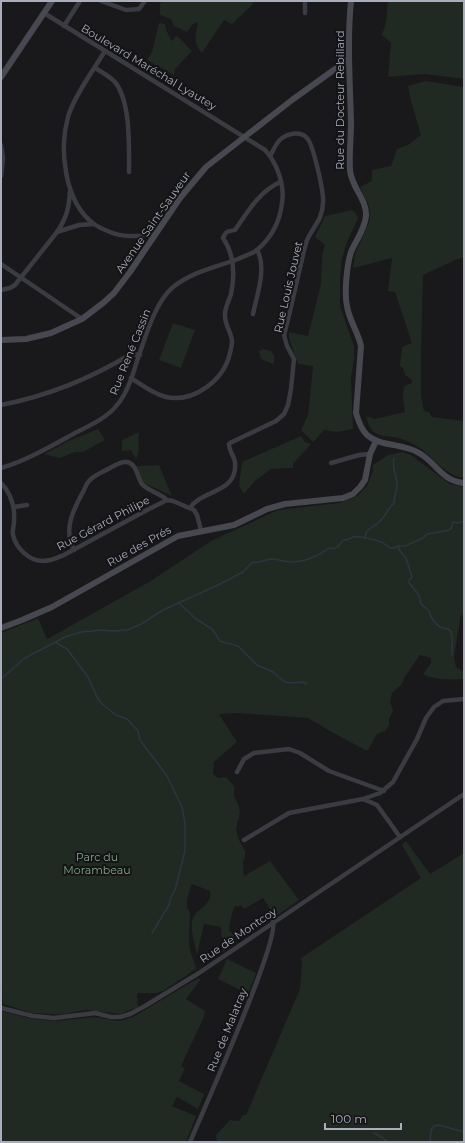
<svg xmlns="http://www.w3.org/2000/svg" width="465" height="1143" viewBox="0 0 465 1143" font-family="Montserrat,sans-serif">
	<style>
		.green { fill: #202922 }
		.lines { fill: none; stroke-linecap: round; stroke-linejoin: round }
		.stream { stroke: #2d3540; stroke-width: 1.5 }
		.street { stroke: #3b3b42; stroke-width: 4.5 }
		.secondary { stroke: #474850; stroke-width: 6 }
		.labels { text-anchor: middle; stroke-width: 4; stroke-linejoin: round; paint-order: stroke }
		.street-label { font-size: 11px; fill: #aaadbb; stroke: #141316 }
		.park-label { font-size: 11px; fill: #80a788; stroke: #141316 }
	</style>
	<rect width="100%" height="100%" fill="#19181b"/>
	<!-- green -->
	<g class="green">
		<path d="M162 1H254L252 5 232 24 224 20 202 53C192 41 196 35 198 22L193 24 187 32 174 26 171 19 160 15V4Z"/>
		<polygon points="388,1 464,1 464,79 425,74 388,77 391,43 382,35 386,22"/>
		<path d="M159 23 165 24 167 32 172 41 176 36C181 38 187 47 192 51L175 69 174 75 147 60 152 52Z"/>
		<path d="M426 81 464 87V257L453 261 423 275 421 357V396L424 411 429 412 432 417 464 421V478C442 475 432 453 413 444 408 441 399 438 393 437 376 435 372 435 366 417H370L375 419 405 412 403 396 404 386 412 383V380L405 375 403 368 400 366 402 347 412 343 395 292 388 291 392 258 353 268 355 254 370 220 369 206 360 187 372 181V170L391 166 397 149 408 145 421 135 411 101 408 86Z"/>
		<polygon points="352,210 356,214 358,218 347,242 342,259 340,279 340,306 354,346 354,360 351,377 353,429 337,432 324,430 313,442 301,430 308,415 313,366 298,364 289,338 289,332 308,336 321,284 322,257 325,245 315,237 325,216"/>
		<polygon points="173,323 195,330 181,368 159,360"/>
		<path d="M263 349 271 351C275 355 275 360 273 364L261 359 259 351Z"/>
		<polygon points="98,429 105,440 83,452 75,452 60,458 44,454 71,440"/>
		<path d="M139 432C137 441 141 451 136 459L131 450 122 451V440Z"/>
		<polygon points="301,436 305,442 311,444 293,464 293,468 271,469 255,481 244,494 239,486 242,462"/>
		<path d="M402 452 411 455 450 484 464 487V618L461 614 454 657 456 667 464 672V679C450 679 435 681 423 674L431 663V658L420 655 404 678 402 684 392 693 390 702 393 711 389 719V725L385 731 377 734 368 750H365L330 731 308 718 238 713 219 714 237 742 214 762 213 774 218 778 226 777 234 786V796L239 806 240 813 236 829 238 838 245 851V858L243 861 244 876 270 861 299 900 275 917 263 898 244 909 241 905 237 907 235 906C231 914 231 921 229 930L236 937 235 943 223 952 221 927 204 924 197 955C195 944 189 929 193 918 197 908 212 906 210 891L192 884C189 891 187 898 187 905 187 909 190 911 190 914 190 926 188 937 190 949 191 956 196 963 196 969L163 991 157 993H138L137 995 138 1007 120 1014 87 1010 63 1014H50L32 1013 3 1004 1 972V633L38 618 47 639 149 582 211 541 278 510 339 503 357 496 367 486 373 471V465L388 455Z"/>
		<polygon points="159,465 172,496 146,484 142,481 137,466"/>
		<polygon points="406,841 430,874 464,853 464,1142 217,1142 216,1135 230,1120 239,1121 243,1115 246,1115 300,989 302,965 301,958 421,878 402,845"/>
		<polygon points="227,959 256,973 248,994 218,979"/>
		<polygon points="197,979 201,979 186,999 205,1011 204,1017 181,1066 185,1068 179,1081 204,1094 198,1109 177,1097 172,1106 196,1116 186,1142 1,1142 1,1011 33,1019 56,1021 94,1017 111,1020 120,1021 133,1017"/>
	</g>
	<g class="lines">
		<!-- stream -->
		<g class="stream">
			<path d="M365 538C365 528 373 528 379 522 386 516 388 508 394 503 394 496 396 493 397 487 398 476 391 470 394 458"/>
			<path d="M398 546 400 551 406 558 412 577 409 580V583L419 595 421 604 429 611C430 616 435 624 440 627 443 629 449 627 451 632 453 637 452 649 452 655"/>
			<polyline points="179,603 196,619 212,629 220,641 238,646 257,665 273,672 281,679 285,682 292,683 303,682 307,684"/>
			<polyline points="55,642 67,649 88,677 97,697 102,704 116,715 127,719 138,731 140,740 167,776 182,807 185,823 185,851 175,890 171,897 169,905 152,933"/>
			<path d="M1 679 25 658 65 637 81 632 93 631 100 630 114 631 128 630 141 624 163 610 218 585 243 572 253 562C260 564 265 559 272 559 278 559 285 562 291 562 304 562 319 556 329 548 336 550 339 546 343 540 348 540 349 539 353 537 358 536 375 539 380 542H382L390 548H394L398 546H405L423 538 427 534 445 531 451 529 453 522 457 523 464 521"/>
			<polyline points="374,1133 383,1138 388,1142"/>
			<polyline points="427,1142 430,1142 431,1130 434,1126 439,1125 464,1132"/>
		</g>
		<!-- street -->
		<g class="street">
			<polyline points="101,1 126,10 139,9 145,1"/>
			<polyline points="305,1 305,13"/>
			<polyline points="64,26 80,1"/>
			<path d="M105 51C94 69 73 98 68 117 59 149 64 202 94 224 98 227 105 230 110 232 124 238 140 236 155 235"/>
			<path d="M95 68C102 72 109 76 115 82 131 102 129 148 129 172"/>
			<polyline points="1,145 3,158 1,176"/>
			<path d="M57 232C67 217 69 208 70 191"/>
			<polyline points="1,264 82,319"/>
			<polyline points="1,290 10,288 15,285 57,232 79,225 94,224"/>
			<path d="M253 314C257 295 267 267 257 250"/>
			<path d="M131 378C142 385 153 394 166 397 194 403 224 380 230 353 231 349 232 344 232 341 231 331 224 324 225 314 225 307 229 301 231 294 235 275 234 254 223 238 226 231 228 231 235 230 248 211 259 192 280 182"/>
			<path d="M1 405C47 396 90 379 131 354L140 355"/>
			<polyline points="331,463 359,455 370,454"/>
			<path d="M1 468C28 460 53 445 77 432 91 425 108 417 117 405 127 394 133 375 137 361 145 339 154 304 172 288 191 272 216 267 238 259 244 256 252 254 257 250 271 238 280 221 282 203 285 185 277 163 265 150L44 13"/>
			<path d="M1 483C12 494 15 507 14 522 14 526 12 531 13 535 16 548 29 561 43 561 51 561 57 558 64 555L147 510 167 500 173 501 194 510 197 515 201 530"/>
			<polyline points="14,507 27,505"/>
			<path d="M190 508C202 489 238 494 235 462 234 456 229 451 229 444L230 443 276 421 284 414 288 405 291 389 294 359 287 346 284 335C292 305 298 274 306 243 311 228 323 221 323 202 324 192 313 144 307 138 301 131 289 133 282 138 276 142 274 150 270 156"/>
			<path d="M74 550C63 530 73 510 83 492 85 488 86 484 89 481 94 475 103 472 110 468 115 465 121 461 127 462 137 464 137 477 142 484 148 491 160 493 167 500"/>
			<polyline points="237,772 244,759 254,753 289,749 300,753 329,771 384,791"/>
			<polyline points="363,799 380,793 393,782 417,739 426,718 434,707 443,701 464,699"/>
			<polyline points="244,840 289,813 363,799 377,805 400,837"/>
			<polyline points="1,1008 33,1016 54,1018 95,1013 111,1017 120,1017 130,1014 145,1006 199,973 464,794"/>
			<path d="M190 1142C203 1111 279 943 273 922"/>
		</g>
		<!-- secondary -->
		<g class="secondary">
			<path d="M351 1C347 41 350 82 351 122 351 138 349 154 350 170 351 187 367 199 366 216 365 229 356 240 351 252 347 264 344 293 347 306 349 320 358 332 361 346L356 413C358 420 361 429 367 435 381 447 403 443 419 453 437 463 440 480 464 483"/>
			<polyline points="1,77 52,1"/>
			<polyline points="1,340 26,339 51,333 82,319 103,303 114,293 130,272 180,198 206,167 292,100 349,59"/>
			<polyline points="1,628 22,620 52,607 178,536 234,525 267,509 285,504 343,498 353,494 360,487 365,480 370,454 376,441"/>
		</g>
	</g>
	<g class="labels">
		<!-- street labels -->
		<g class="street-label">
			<text transform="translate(149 67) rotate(31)" y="4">Boulevard Maréchal Lyautey</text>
			<text transform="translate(340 100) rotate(-90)" y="4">Rue du Docteur Rebillard</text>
			<text transform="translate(153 222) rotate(-55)" y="4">Avenue Saint-Sauveur</text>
			<text transform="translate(288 287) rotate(-77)" y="4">Rue Louis Jouvet</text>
			<text transform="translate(130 352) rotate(-68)" y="4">Rue René Cassin</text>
			<text transform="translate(103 523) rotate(-28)" y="4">Rue Gérard Philipe</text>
			<text transform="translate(139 546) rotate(-29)" y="4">Rue des Prés</text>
			<text transform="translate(238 935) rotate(-34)" y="4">Rue de Montcoy</text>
			<text transform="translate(227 1030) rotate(-68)" y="4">Rue de Malatray</text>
		</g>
		<!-- park labels -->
		<g class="park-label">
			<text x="97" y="861">Parc du<tspan x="97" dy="13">Morambeau</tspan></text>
		</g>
	</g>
	<!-- border -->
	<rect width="465" height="1143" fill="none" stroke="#aaadbb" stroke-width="4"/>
	<!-- scale -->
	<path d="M325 1123v6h76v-6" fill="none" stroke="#aaadbb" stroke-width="2"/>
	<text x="331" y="1123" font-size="12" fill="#aaadbb" stroke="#141316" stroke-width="3" paint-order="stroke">100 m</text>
</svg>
